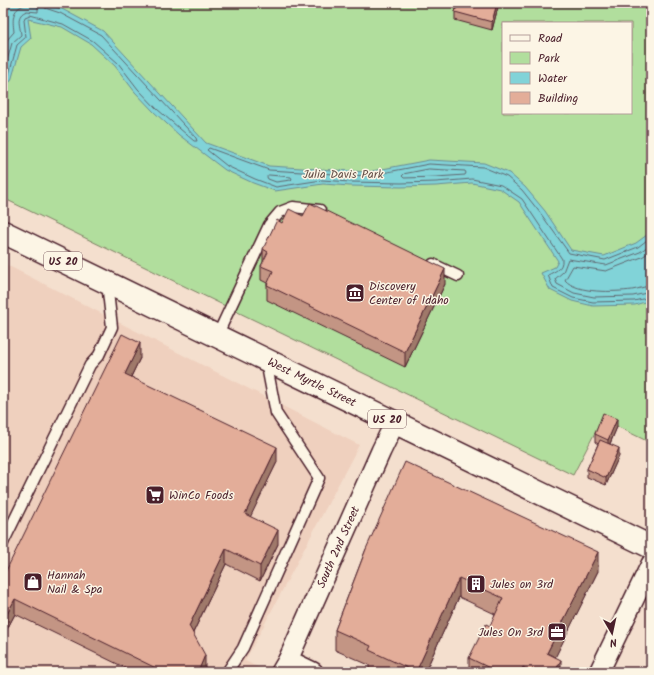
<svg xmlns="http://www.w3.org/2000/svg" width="654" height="675" viewBox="0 0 654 675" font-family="Kalam,sans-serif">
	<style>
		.built { fill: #efd0be }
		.green { fill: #b1de9d; stroke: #7e7e64; fill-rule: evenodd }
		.water { fill: #81d3d8; stroke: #6b8b93 }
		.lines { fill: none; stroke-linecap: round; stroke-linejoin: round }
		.shore { stroke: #606770; stroke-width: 1 }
		.service-casing { stroke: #4a1f2b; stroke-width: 13 }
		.minor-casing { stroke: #4a1f2b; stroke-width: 22 }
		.primary-casing { stroke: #4a1f2b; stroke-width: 25 }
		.service { stroke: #fcf5e5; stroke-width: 10 }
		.minor { stroke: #fcf5e5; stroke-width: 19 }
		.primary { stroke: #fcf5e5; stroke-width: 22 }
		.wall { fill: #c39584; stroke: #4a1f2b }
		.shaded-wall { fill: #9f796b; stroke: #4a1f2b }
		.building { fill: #e3ad99; stroke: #4a1f2b }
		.labels { text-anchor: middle; stroke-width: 3; stroke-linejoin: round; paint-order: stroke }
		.shield { fill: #fcf5e5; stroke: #7f5f63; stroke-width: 1 }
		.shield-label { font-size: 11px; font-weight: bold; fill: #4a1f2b }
		.park-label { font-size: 12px; fill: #644f48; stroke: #fcf5e5 }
		.poi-label { font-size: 12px; fill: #4a1f2b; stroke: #fcf5e5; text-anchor: start }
		.street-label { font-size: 12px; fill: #4a1f2b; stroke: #fcf5e5 }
	</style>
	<rect width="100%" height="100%" fill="#f4dfce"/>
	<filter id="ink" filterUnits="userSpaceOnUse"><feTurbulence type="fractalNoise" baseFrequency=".025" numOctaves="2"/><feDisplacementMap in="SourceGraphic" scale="8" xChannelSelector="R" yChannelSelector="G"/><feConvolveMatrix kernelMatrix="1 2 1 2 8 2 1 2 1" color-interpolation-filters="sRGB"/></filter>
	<g filter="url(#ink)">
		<!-- built -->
		<polygon class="built" points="3,263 359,445 245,661 268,672 3,672"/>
		<!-- green -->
		<path class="green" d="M3 3H651V443L602 419 573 475 3 198ZM503 23H631V113H503Z"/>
		<!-- water -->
		<polygon class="water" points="3,3 40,3 62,9 103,31 206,143 269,166 367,172 429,160 484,163 509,173 525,187 545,211 571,250 604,256 636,243 651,232 651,300 635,305 593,306 572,301 550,290 541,273 555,267 558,261 519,202 500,189 472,183 436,186 401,187 350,186 323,184 275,191 253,183 225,170 179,135 154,112 135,92 115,66 91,44 62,27 28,19 31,38 21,47 11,81 3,85"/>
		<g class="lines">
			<!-- shore -->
			<g class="shore">
				<path d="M3 55 7 40 14 32C13 22 11 11 22 6 25 4 29 4 32 3"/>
				<path d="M3 75 12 43 21 35C20 25 15 15 27 11L38 12V3"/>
				<polyline points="3,80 8,78 17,45 26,37 24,20 25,17 30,15 63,24 93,41 118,63 138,89 157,109 194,141 197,141 196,138 101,35 60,13 45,8 43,3"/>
				<polygon points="429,169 465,171 466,173 465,175 436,177 404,178 402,176 404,174"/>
				<polygon points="269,175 291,177 292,179 291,180 276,182 268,179 267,177"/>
				<path d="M651 237 638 247 605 260 569 253 541 214 522 190 507 177 483 167 429 164 367 176 269 170 209 148 207 150 227 166 255 179 276 187 322 180 350 182 401 183 436 182 472 179 501 185 522 199 562 259C563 269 555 271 548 275L553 288 573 298 593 302 634 301 651 297"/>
				<polyline points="651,244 640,252 606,265 568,259 563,272 555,279 557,284 574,293 594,297 633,296 651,292"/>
				<path d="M651 251 642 257 606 271 573 266 565 280C577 294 615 292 632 290 639 289 645 286 651 286"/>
			</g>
			<defs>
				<g id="service">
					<polyline points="433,264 458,276"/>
					<polyline points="217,336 269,225 280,212 293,207 320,210"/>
					<polyline points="3,543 90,365 99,355 112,327 107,283"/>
					<polyline points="227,672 243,648 319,478 276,413 266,361"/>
				</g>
				<g id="minor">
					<polyline points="288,660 313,672"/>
					<polyline points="281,672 288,660 381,451 395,422"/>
					<polyline points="599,672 651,564"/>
				</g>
				<polyline id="primary" points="3,232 651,547"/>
			</defs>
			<!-- service casing -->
			<use href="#service" class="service-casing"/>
			<!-- minor casing -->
			<use href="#minor" class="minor-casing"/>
			<!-- primary casing -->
			<use href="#primary" class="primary-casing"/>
			<!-- service -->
			<use href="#service" class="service"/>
			<!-- minor -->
			<use href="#minor" class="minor"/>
			<!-- primary -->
			<use href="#primary" class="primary"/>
		</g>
		<!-- wall -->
		<g class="wall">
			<polygon points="458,3 499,3 492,30 455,20 455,12"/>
			<polygon points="282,223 445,284 405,367 267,300 267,283 261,280 261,266 263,262 263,249"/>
			<polygon points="140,358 131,377 277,462 250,516 278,544 260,581 226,564 193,633 205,670 204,672 134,672 15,614 6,631 3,629 3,577"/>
			<polygon points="617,427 610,444 619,456 606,485 587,477 587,469 598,444 595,442 595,434"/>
			<polygon points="366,549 598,571 555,657 561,672 469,672 469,658 490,626 495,614 459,597 425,672 373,672 369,670 369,665 335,650 335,630"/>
		</g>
		<!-- shaded-wall -->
		<g class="shaded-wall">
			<polygon points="497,3 499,3 492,30 492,22"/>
			<polygon points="445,269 445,284 405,367 405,352"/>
			<polygon points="140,343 140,358 125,389 125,374"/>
			<polygon points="617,419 617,427 608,448 608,440"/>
			<polygon points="277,447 277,462 245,528 245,514"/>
			<polygon points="619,448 619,456 606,485 606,478"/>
			<polygon points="278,530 278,544 260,581 260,566"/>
			<polygon points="226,549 226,564 189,641 189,626"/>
			<polygon points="598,552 598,571 548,672 547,653"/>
			<polygon points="459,578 459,597 425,672 416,672"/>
			<polygon points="15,599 15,614 6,631 6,616"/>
			<polygon points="205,655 205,670 204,672 198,672"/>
			<polygon points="561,660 561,672 555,672"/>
		</g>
		<!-- building -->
		<g class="building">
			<polygon points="458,3 497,3 492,22 455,12"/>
			<polygon points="310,203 445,269 405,352 267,285 273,271 261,266 268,252 263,249 277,220 282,223 289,209 303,216"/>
			<polygon points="122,334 140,343 125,374 277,447 245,514 278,530 260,566 226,549 189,626 205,655 198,672 164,672 15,599 6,616 3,615 3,577"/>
			<polygon points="603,413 617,419 608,440 595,434"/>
			<polygon points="600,440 619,448 606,478 587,469"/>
			<polygon points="405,462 598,552 547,653 561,660 555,672 532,672 523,667 521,672 498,672 469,658 486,624 490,626 503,598 459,578 416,672 369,650 371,646 335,630 366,549"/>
		</g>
	</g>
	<!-- icons -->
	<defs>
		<symbol id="museum-square" viewBox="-11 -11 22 22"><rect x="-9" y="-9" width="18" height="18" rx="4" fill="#4a1f2b" stroke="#fcf5e5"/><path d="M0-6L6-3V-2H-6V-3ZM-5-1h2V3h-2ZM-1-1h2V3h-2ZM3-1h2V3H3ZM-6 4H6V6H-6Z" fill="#fff"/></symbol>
		<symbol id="supermarket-square" viewBox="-11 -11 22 22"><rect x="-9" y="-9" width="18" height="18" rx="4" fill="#4a1f2b" stroke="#fcf5e5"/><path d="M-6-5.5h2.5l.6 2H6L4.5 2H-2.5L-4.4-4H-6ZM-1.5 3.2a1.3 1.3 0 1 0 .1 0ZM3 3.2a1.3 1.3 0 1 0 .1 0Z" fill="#fff"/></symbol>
		<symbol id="shop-square" viewBox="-11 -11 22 22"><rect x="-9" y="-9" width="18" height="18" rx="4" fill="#4a1f2b" stroke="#fcf5e5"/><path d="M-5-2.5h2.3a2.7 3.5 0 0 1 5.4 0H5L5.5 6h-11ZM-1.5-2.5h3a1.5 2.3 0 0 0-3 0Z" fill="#fff"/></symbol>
		<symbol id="building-square" viewBox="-11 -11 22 22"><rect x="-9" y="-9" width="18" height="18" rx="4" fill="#4a1f2b" stroke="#fcf5e5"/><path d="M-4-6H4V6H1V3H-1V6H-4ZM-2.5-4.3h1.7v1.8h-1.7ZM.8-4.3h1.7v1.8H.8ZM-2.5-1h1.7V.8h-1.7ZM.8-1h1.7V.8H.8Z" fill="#fff"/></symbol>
		<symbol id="office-square" viewBox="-11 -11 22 22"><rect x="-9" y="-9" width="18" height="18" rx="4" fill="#4a1f2b" stroke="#fcf5e5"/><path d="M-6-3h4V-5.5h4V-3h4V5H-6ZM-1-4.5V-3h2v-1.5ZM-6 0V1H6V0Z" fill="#fff"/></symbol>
	</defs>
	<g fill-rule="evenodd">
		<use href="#museum-square" x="344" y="282" width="22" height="22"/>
		<use href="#supermarket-square" x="144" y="484" width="22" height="22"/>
		<use href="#shop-square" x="22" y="571" width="22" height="22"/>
		<use href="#building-square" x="465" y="573" width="22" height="22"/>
		<use href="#office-square" x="546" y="621" width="22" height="22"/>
	</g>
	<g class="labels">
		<!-- shield labels -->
		<g class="shield">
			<rect x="44" y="252" width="38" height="18" rx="3"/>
			<rect x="368" y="410" width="38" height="18" rx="3"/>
		</g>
		<g class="shield-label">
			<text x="63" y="265">US 20</text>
			<text x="387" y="423">US 20</text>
		</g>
		<!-- park labels -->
		<g class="park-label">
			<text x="343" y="178">Julia Davis Park</text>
		</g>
		<!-- poi labels -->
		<g class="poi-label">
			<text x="369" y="290">Discovery<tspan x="369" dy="14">Center of Idaho</tspan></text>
			<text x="169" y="499">WinCo Foods</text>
			<text x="47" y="579">Hannah<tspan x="47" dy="14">Nail &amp; Spa</tspan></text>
			<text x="490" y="588">Jules on 3rd</text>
			<text x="543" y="636" text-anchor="end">Jules On 3rd</text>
		</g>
		<!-- street labels -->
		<g class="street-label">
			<text transform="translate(312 382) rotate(26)" y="4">West Myrtle Street</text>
			<text transform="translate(338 547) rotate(-66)" y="4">South 2nd Street</text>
		</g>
	</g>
	<!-- margin -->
	<rect width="654" height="675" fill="none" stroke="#fcf5e5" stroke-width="16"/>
	<rect x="8" y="8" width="638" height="659" fill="none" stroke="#4a1f2b" stroke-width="1.5" filter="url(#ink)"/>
	<!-- legend -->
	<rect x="502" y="22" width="130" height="92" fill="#fcf5e5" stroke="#b59f9b"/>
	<rect x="510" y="35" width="20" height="6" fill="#fcf5e5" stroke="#b59f9b"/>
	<text x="538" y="42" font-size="12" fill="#4a1f2b">Road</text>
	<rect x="510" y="52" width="20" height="12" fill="#b1de9d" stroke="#b59f9b"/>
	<text x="538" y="62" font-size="12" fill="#4a1f2b">Park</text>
	<rect x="510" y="72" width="20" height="12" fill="#81d3d8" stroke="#b59f9b"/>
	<text x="538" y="82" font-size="12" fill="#4a1f2b">Water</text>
	<rect x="510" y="92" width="20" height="12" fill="#e3ad99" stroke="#b59f9b"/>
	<text x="538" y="102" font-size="12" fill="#4a1f2b">Building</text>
	<!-- north arrow -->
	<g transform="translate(612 633) rotate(171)" stroke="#fcf5e5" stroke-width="3" paint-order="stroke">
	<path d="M0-3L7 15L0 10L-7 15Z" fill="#4a1f2b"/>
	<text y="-6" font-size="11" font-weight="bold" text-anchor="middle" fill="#4a1f2b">N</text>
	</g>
</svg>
